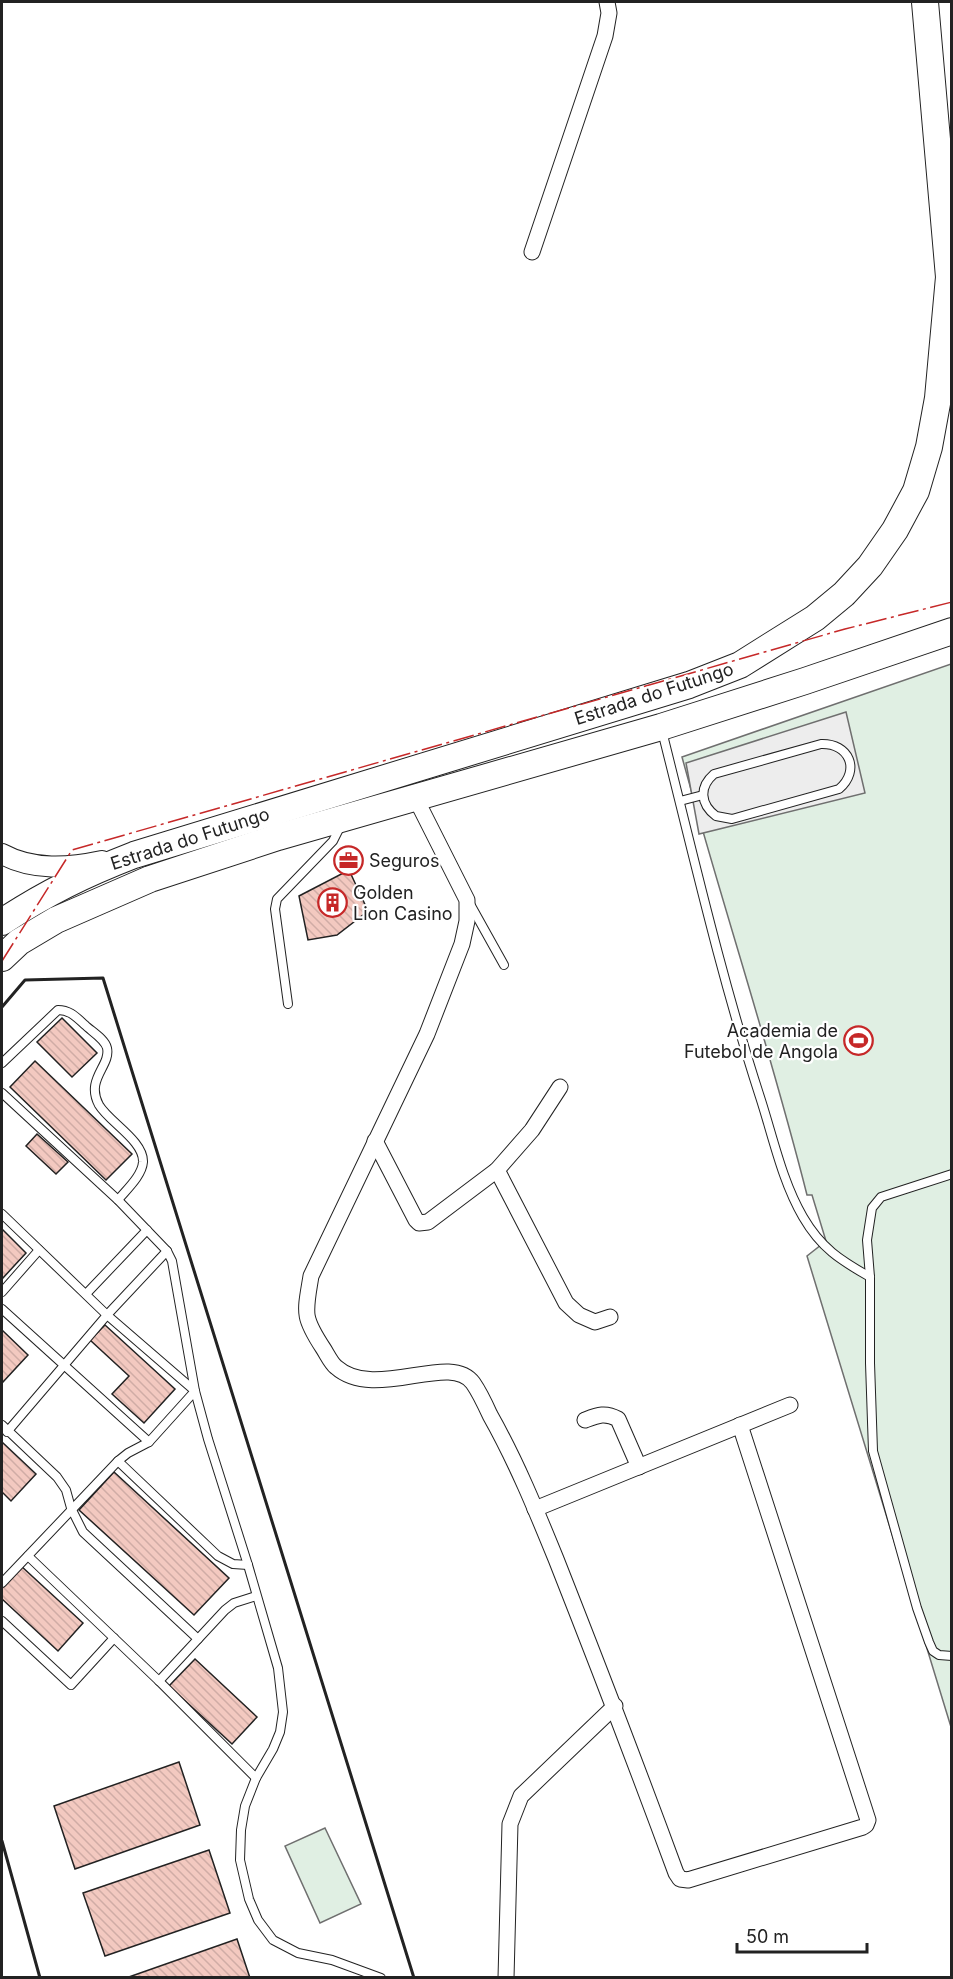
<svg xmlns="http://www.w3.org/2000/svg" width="953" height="1979" viewBox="0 0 953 1979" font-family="Inter,sans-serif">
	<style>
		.pitch { fill: #e0efe3; stroke: #6f6f6f; stroke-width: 1.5 }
		.parking { fill: #ededed; stroke: #6f6f6f; stroke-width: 1.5 }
		.building { fill: url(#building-back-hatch); stroke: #222; stroke-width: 1.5 }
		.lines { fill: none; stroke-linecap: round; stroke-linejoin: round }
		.service-casing { stroke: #222; stroke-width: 10 }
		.minor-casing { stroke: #222; stroke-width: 17 }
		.tertiary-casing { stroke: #222; stroke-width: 22 }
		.primary-casing { stroke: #222; stroke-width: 28 }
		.service { stroke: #fff; stroke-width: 8 }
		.minor { stroke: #fff; stroke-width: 15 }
		.tertiary { stroke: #fff; stroke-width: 20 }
		.primary { stroke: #fff; stroke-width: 26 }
		.wall { stroke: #222; stroke-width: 3 }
		.power { stroke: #c62828; stroke-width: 1.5; stroke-dasharray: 21 4.5 3 4.5; stroke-linecap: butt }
		.labels { text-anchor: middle; stroke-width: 4.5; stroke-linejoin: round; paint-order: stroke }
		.street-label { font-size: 18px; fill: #222; stroke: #fff }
		.poi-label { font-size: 18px; fill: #222; stroke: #fff; text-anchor: start }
	</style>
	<defs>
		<pattern id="building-back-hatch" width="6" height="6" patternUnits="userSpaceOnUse" patternTransform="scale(1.5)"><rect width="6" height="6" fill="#f3c9c0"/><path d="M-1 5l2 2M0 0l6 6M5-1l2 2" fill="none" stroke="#d0aca5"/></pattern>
	</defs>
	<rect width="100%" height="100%" fill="#fff"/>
	<!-- pitch -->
	<g class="pitch">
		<path d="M951 664V1727L807 1256 826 1241 812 1195H807C770 1048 722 904 682 757Z"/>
		<polygon points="325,1828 361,1904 320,1923 285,1846"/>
	</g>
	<!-- parking -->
	<polygon class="parking" points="846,712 865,793 699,834 686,763"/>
	<!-- building -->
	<g class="building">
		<polygon points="349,870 368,911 337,935 308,940 299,896"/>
		<polygon points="62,1018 97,1053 72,1077 37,1042"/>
		<polygon points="35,1061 132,1154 106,1180 10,1087"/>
		<polygon points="37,1134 68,1162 56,1174 26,1146"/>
		<polygon points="2,1229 26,1253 2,1279"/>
		<polygon points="105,1325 175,1389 144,1423 112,1394 129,1376 90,1340"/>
		<polygon points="2,1330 28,1355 2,1383"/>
		<polygon points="2,1442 36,1474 11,1501 2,1492"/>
		<polygon points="114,1472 229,1578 194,1615 79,1510"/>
		<polygon points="20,1565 83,1623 58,1651 2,1599 2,1586"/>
		<polygon points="195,1659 257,1717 232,1744 169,1686"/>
		<polygon points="179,1762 200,1825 75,1869 54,1806"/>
		<polygon points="209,1850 230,1913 105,1956 83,1893"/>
		<polygon points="237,1939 250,1978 126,1978"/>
	</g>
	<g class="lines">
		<defs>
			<g id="service">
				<path d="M662 731C693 854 721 977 760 1097 773 1137 782 1181 803 1217 821 1248 840 1260 870 1277"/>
				<path d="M821 744C849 743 861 770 839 789L732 819 716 816C700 804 699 787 714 774Z"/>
				<polyline points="680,801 703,795"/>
				<polyline points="470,904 504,965"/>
				<polyline points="288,1004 275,909 277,899 333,841 341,825"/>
				<path d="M2 1063 58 1010C70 1010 76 1017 85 1025 91 1031 105 1039 107 1048 111 1066 85 1079 99 1105 109 1122 144 1141 143 1162 142 1176 126 1190 118 1200"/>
				<polyline points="2,1093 118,1200 167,1251 172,1261 195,1391 208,1439 248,1565 278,1668 283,1712 280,1732 273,1749 256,1778 245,1806 241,1830 240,1860 249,1899 258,1920 273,1940 298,1953 332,1960 381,1978"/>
				<polyline points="952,1174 881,1197 872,1208 867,1240 870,1277 870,1363 873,1451 917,1608 929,1642 933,1651 939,1655 952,1656"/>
				<polyline points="2,1214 107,1315 195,1391 149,1442 128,1453 118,1461 2,1583"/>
				<polyline points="2,1292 39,1250"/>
				<polyline points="86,1294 147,1230"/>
				<polyline points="2,1309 149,1442"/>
				<polyline points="2,1425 57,1477 66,1490 71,1508 83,1532 198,1639"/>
				<polyline points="7,1432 107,1315 167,1251"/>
				<polyline points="118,1461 218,1556 233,1564 248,1565"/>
				<polyline points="28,1556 159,1681 256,1778"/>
				<polyline points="2,1621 71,1685 114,1638"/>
				<polyline points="159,1681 225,1610 234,1603 256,1596"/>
			</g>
			<g id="minor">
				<polyline points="532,252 605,36 609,13 607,2"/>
				<path d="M416 799 467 900V921L462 944 427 1034 311 1276C305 1313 302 1316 323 1348 327 1354 331 1363 336 1367 375 1402 450 1351 473 1383 480 1393 485 1404 490 1415 516 1461 536 1510 556 1559 597 1663 637 1767 676 1873L680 1879 688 1880 863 1827 866 1825 868 1820 740 1425"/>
				<polyline points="375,1141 416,1220 419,1223 428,1222 497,1170 532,1130 560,1087"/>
				<polyline points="497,1170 566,1303 579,1315 595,1322 610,1317"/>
				<path d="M585 1420C598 1415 605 1412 618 1419L639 1467"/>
				<polyline points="535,1509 790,1405"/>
				<polyline points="506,1978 510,1824 521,1796 615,1706"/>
			</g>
			<path id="tertiary" d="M2 854C33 871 69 868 102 861"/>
			<g id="primary">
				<path d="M2 922C46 893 85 874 134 855L689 685 740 665 815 618 844 594 870 566 895 530 916 491 929 447 938 398 949 277 925 2"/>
				<polyline points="2,958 19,942 56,920 150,879 278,837 661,727 805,681 952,631"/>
			</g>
		</defs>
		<!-- service casing -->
		<use href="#service" class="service-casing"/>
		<!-- minor casing -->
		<use href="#minor" class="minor-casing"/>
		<!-- tertiary casing -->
		<use href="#tertiary" class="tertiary-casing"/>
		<!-- primary casing -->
		<use href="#primary" class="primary-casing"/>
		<!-- service -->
		<use href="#service" class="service"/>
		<!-- minor -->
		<use href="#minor" class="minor"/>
		<!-- tertiary -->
		<use href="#tertiary" class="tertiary"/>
		<!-- primary -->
		<use href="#primary" class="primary"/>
		<!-- wall -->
		<g class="wall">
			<polyline points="2,1007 25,980 103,978 414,1978"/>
			<polyline points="2,1841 40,1978"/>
		</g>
		<!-- power -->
		<polyline class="power" points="2,961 72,850 845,629 952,602"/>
	</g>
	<!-- icons -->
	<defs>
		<symbol id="office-ring" viewBox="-11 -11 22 22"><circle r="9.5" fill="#fff" stroke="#c62828" stroke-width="1.5"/><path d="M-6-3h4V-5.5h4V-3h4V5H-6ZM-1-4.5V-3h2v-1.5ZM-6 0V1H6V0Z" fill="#c62828"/></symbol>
		<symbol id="building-ring" viewBox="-11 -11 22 22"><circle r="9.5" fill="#fff" stroke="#c62828" stroke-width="1.5"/><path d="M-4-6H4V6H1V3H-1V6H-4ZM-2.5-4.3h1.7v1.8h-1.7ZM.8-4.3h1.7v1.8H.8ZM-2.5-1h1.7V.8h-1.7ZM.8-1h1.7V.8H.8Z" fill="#c62828"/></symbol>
		<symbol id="stadium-ring" viewBox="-11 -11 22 22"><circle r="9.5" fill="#fff" stroke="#c62828" stroke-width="1.5"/><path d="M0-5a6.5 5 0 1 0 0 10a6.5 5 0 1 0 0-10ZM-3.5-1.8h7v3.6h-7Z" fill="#c62828"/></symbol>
	</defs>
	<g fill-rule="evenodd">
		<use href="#office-ring" x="332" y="844" width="33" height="33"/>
		<use href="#building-ring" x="316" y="886" width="33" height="33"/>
		<use href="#stadium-ring" x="842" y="1024" width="33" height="33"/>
	</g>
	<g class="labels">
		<!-- street labels -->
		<g class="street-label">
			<text transform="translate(654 694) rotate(-18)" y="6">Estrada do Futungo</text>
			<text transform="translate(190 839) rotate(-18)" y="6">Estrada do Futungo</text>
		</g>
		<!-- poi labels -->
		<g class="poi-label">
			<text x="369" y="867">Seguros</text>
			<text x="353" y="899">Golden<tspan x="353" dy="21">Lion Casino</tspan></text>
			<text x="838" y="1037" text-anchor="end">Academia de<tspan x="838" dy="21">Futebol de Angola</tspan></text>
		</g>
	</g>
	<!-- border -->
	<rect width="953" height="1979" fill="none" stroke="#222222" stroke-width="6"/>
	<!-- scale -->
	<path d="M737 1943v9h130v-9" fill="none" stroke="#222222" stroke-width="3"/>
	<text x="746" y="1943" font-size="18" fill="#222222" stroke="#ffffff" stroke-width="4.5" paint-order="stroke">50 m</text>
</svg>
